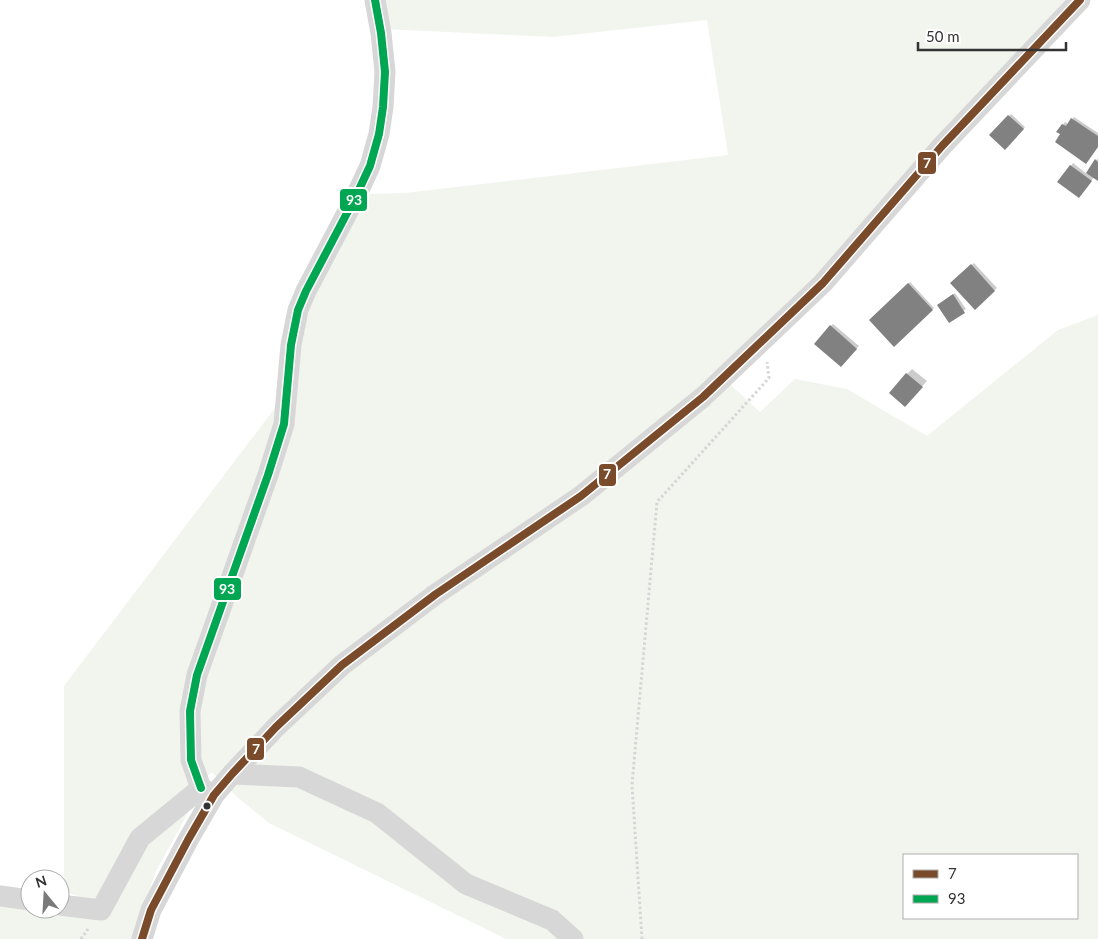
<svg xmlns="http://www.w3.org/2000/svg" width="1098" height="939" viewBox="0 0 1098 939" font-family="Lato,sans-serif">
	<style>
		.green { fill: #f1f5ed; fill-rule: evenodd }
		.shadow { fill: #0003 }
		.building { fill: #818181 }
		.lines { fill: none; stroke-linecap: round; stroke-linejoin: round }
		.path { stroke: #d6d6d6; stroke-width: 3; stroke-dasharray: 2.5 2.5; stroke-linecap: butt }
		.minor { stroke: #d7d7d7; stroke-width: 21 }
		.bus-1-casing { stroke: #fff; stroke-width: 11 }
		.bus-2-casing { stroke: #fff; stroke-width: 11 }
		.bus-1 { stroke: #7a4b2a; stroke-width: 8 }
		.bus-2 { stroke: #00a651; stroke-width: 8 }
		.bus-dot { fill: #333; stroke: #fff; stroke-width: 2 }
		.line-badge { stroke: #fff; stroke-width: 2 }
		.badge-label { font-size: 14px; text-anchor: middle; font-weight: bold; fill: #fff }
	</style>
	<rect width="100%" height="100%" fill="#fff"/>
	<!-- green -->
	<g class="green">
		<path d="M377 0H1065L764 340 723 378 760 412 795 379 847 389 927 436 1058 330 1098 315V939H506L269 823 236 796 212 772 139 834 97 903 64 891V686L294 383 303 293 361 194 405 193 728 155 707 20 553 37 385 29ZM904 855H1077V918H904Z"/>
		<polygon points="189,811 156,871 132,939 0,939 0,899 30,909 52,909 101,919 143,846"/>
	</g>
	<!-- shadow -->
	<g class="shadow">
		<polygon points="1011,114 1025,127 1005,148 991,135"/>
		<polygon points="1074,117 1098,133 1098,146 1062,134 1058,131 1065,122 1068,124"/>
		<polygon points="1098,158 1098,179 1094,177 1081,195 1059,182 1073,163 1087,174"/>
		<polygon points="974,263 997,288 975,308 952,283"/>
		<polygon points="910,282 934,308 894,345 870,320"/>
		<polygon points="955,293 966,309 949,321 938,305"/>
		<polygon points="833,324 859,346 841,366 815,344"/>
		<polygon points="912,369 927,381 910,400 907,374"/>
	</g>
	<!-- building -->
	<g class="building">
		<polygon points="1008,115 1024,129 1005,150 989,135"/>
		<polygon points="1071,118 1098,136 1098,147 1086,164 1055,142 1060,134 1056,132 1062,124 1066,126"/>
		<polygon points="1095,159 1098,162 1098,181 1086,173"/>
		<polygon points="1070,165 1092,181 1079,198 1057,182"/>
		<polygon points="971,264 995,291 975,310 950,283"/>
		<polygon points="908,283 933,310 894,347 869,320"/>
		<polygon points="953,294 965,313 949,323 937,305"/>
		<polygon points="830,325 857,349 841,367 814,344"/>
		<polygon points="906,373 923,387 905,407 889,393"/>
	</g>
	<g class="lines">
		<!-- path -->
		<g class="path">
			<polyline points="81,939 88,929"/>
			<polyline points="642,939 632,785 657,502 769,378 767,362"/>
		</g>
		<!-- minor -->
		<g class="minor">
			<polyline points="232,774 299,777 377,813 466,884 552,920 573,939"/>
			<polyline points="201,788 191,760 190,711 197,675 268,475 284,424 291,345 298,310 306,291 356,196 370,166 379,134 383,107 385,72 381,33 375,0"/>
			<polyline points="0,896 30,900"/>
			<polyline points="60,905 101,910 140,838 201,788 212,794"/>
			<polyline points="142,939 151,910 188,840 214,795 232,774 276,727 342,665 436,594 581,496 703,397 823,283 942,146 1080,0"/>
		</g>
		<defs>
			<polyline id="bus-1" points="142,939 151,910 188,840 214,795 232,774 276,727 342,665 436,594 581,496 703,397 823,283 942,146 1080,0"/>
			<polyline id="bus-2" points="201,788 191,760 190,711 197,675 268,475 284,424 291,345 298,310 306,291 356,196 370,166 379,134 383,107 385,72 381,33 375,0"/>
		</defs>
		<!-- bus-1 casing -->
		<use href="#bus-1" class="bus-1-casing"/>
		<!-- bus-2 casing -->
		<use href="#bus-2" class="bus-2-casing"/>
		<!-- bus-1 -->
		<use href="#bus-1" class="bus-1"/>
		<!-- bus-2 -->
		<use href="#bus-2" class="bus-2"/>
	</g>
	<!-- markers -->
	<circle class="bus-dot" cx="207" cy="806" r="4.5"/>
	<g class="line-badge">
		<rect x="917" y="151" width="20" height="24" rx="5" fill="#7a4b2a"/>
		<rect x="339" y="188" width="29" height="24" rx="5" fill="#00a651"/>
		<rect x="598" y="463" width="19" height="24" rx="5" fill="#7a4b2a"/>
		<rect x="213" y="577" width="29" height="24" rx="5" fill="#00a651"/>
		<rect x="246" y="737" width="19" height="24" rx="5" fill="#7a4b2a"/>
	</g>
	<g class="badge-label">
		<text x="927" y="168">7</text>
		<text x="354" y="205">93</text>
		<text x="607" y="479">7</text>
		<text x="227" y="594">93</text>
		<text x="256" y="754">7</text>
	</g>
	<!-- legend -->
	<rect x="903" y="854" width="175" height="65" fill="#ffffff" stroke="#adadad"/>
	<rect x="913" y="870" width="25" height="8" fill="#7a4b2a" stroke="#adadad"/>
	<text x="948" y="879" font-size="15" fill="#333333">7</text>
	<rect x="913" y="895" width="25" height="8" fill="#00a651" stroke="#adadad"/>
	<text x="948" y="904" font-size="15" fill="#333333">93</text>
	<!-- north arrow -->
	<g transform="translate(45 894) rotate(342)"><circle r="24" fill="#ffffff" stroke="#adadad"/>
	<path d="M0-4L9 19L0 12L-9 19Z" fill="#7a7a7a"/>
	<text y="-8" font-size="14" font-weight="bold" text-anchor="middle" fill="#333333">N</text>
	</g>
	<!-- scale -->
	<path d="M918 42v8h148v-8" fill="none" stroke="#333333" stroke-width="2.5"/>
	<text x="926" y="42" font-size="15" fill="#333333" stroke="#ffffff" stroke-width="4" paint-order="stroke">50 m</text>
</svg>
